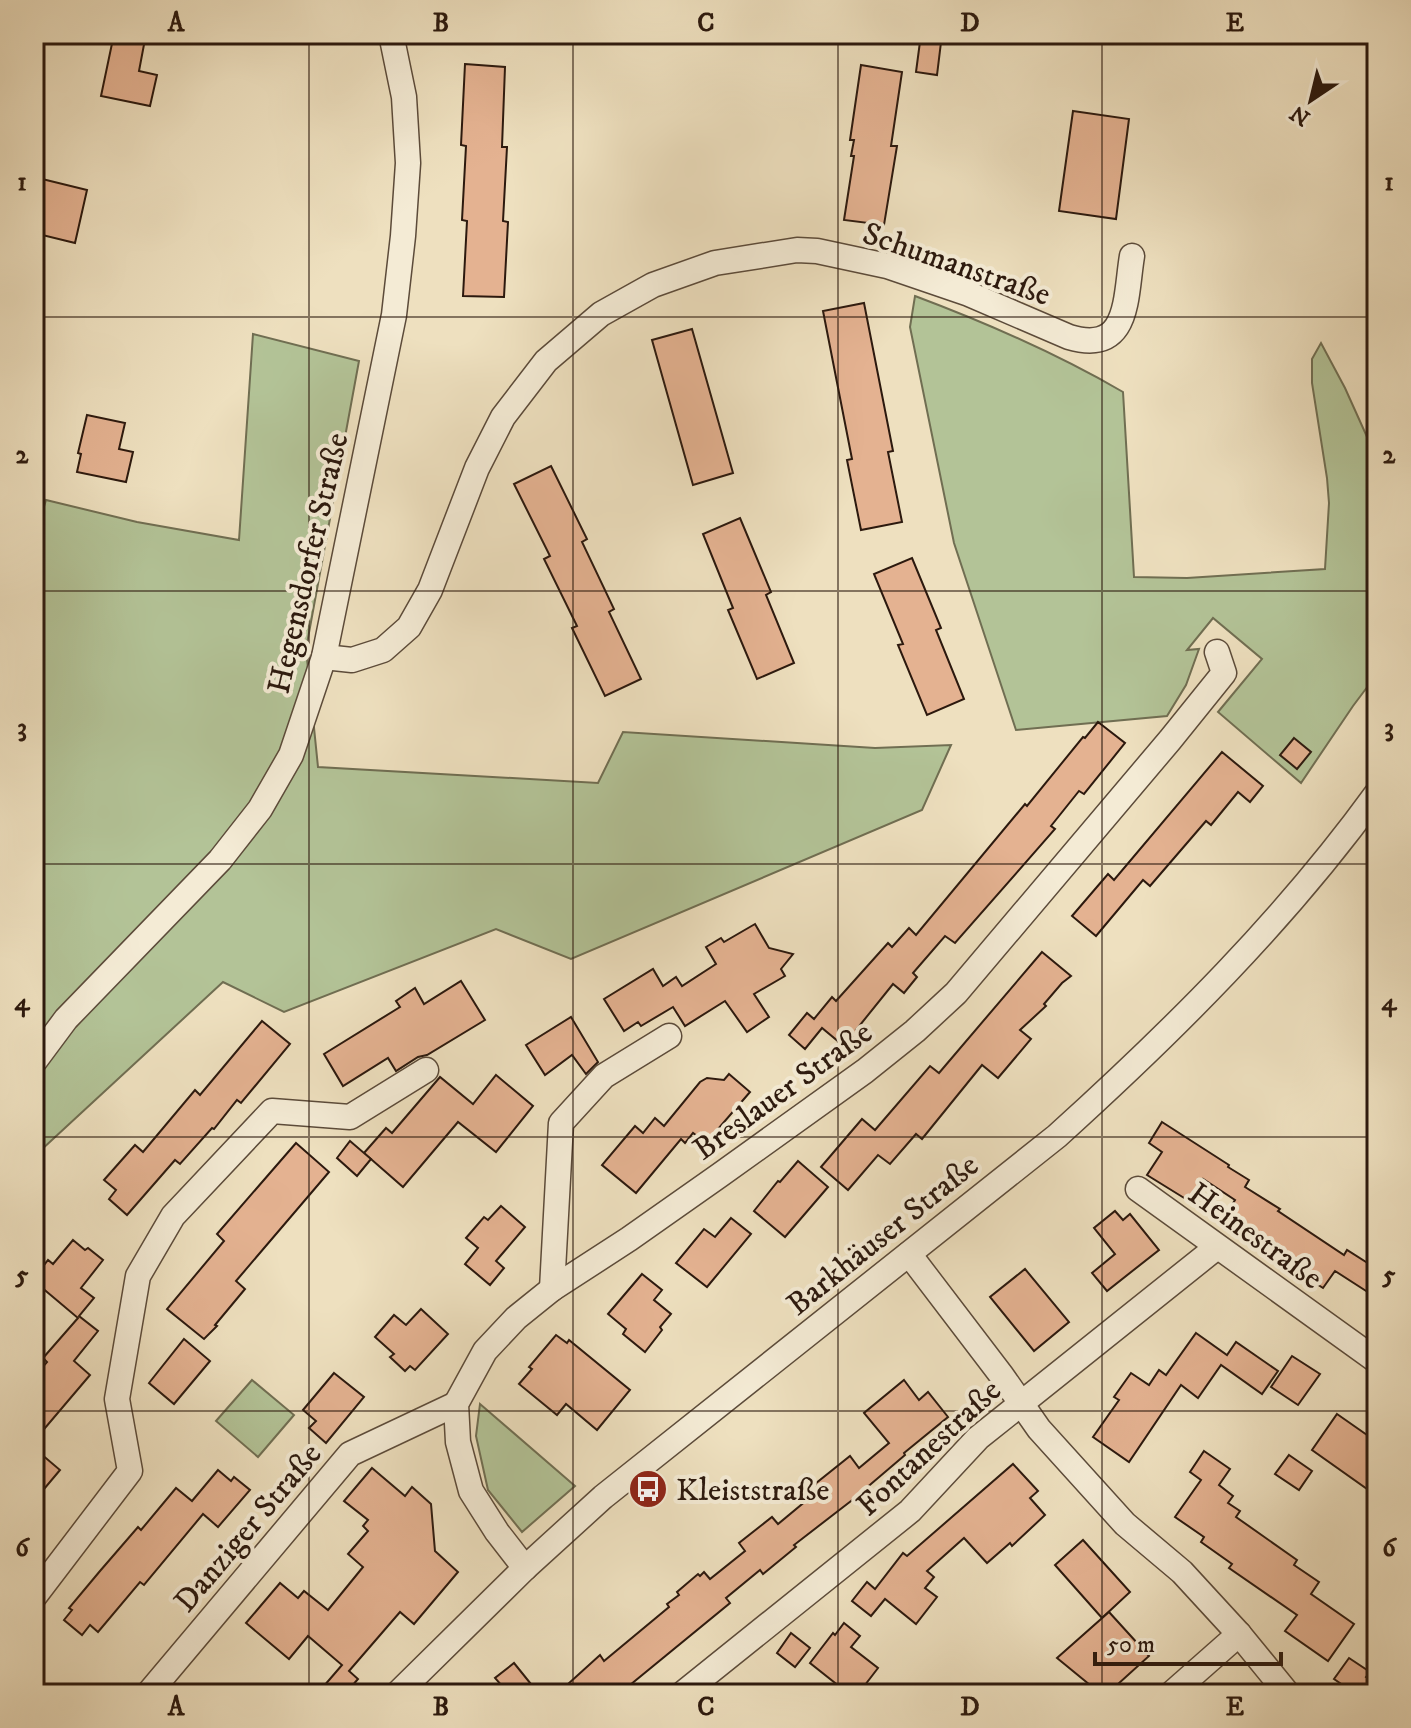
<svg xmlns="http://www.w3.org/2000/svg" width="1411" height="1728" viewBox="0 0 1411 1728" font-family="'IM FELL DW Pica',serif">
	<style>
		.green { fill: #b3c397; stroke: #706e52; stroke-width: 2 }
		.building { fill: #e4b291; stroke: #2c190e; stroke-width: 2 }
		.lines { fill: none; stroke-linecap: round; stroke-linejoin: round }
		.minor-casing { stroke: #5c4b3a; stroke-width: 27 }
		.minor { stroke: #f4ebd5; stroke-width: 24 }
		.grid { fill: none; stroke: #2c190e; stroke-width: 2; stroke-opacity: 0.55 }
		.labels { text-anchor: middle; stroke-width: 8; stroke-linejoin: round; paint-order: stroke }
		.street-label { font-size: 32px; fill: #2c190e; stroke: #f4ebd5 }
		.poi-label { font-size: 32px; fill: #2c190e; stroke: #f4ebd5; text-anchor: start }
		.neatline { fill: none; stroke: #2c190e; stroke-width: 3 }
		.grid-label { font-size: 26px; text-anchor: middle; font-weight: bold; fill: #2c190e }
	</style>
	<rect width="100%" height="100%" fill="#eee0bf"/>
	<filter id="stains"><feTurbulence type="fractalNoise" baseFrequency=".0025" numOctaves="4"/><feColorMatrix values="0 0 0 0 .2 0 0 0 0 .09 0 0 0 0 .02 0 0 0 .5 -.17"/></filter>
	<radialGradient id="worn" r=".72"><stop offset=".6" stop-color="#630" stop-opacity="0"/><stop offset="1" stop-color="#630" stop-opacity=".3"/></radialGradient>
	<!-- green -->
	<g class="green">
		<path d="M915 296C987 323 1056 353 1123 392L1134 577 1187 578 1325 569 1329 503 1327 478 1312 383V359L1321 343 1345 388 1377 459V674L1353 706 1301 783 1218 712 1262 659 1213 618 1187 650 1199 649 1186 685 1167 716 1016 730 954 543 910 327Z"/>
		<polygon points="253,334 359,361 306,649 318,767 598,783 623,732 875,748 951,745 922,810 571,959 496,929 284,1012 223,982 40,1151 34,1148 34,540 46,500 137,522 239,540"/>
		<polygon points="252,1380 294,1415 258,1457 216,1421"/>
		<polygon points="480,1404 575,1486 522,1532 488,1490 476,1436"/>
	</g>
	<!-- building -->
	<g class="building">
		<polygon points="114,34 146,34 139,71 157,75 150,106 101,96"/>
		<polygon points="921,34 942,34 937,75 916,72"/>
		<polygon points="465,64 505,67 502,147 507,147 503,221 508,222 504,297 463,296 467,221 462,220 466,146 461,145"/>
		<polygon points="861,65 902,72 891,146 897,146 884,225 844,220 854,156 851,156 854,140 850,140"/>
		<polygon points="1073,111 1129,119 1116,219 1059,211"/>
		<polygon points="34,177 87,190 75,243 34,233"/>
		<polygon points="864,303 893,451 888,452 902,522 861,530 847,460 852,459 823,311"/>
		<polygon points="692,329 733,473 693,485 652,340"/>
		<polygon points="87,415 125,423 119,449 133,452 126,482 77,472 81,454 78,453"/>
		<polygon points="551,466 587,539 582,542 614,609 609,612 641,679 605,696 572,628 577,626 544,559 550,556 514,484"/>
		<polygon points="740,518 771,592 766,595 794,663 757,679 728,610 733,608 703,534"/>
		<polygon points="912,558 941,628 936,630 964,699 927,715 898,645 903,644 874,574"/>
		<polygon points="1098,722 1125,743 1084,794 1079,791 1051,826 1055,829 955,943 945,936 913,973 917,977 904,993 893,984 856,1030 857,1031 845,1047 822,1028 805,1049 789,1035 807,1013 814,1019 832,997 836,1001 888,943 892,947 909,928 916,935 1025,804 1027,806 1083,737 1085,738"/>
		<polygon points="1294,738 1311,752 1297,769 1280,755"/>
		<polygon points="1222,752 1263,786 1250,802 1238,792 1211,825 1206,821 1150,886 1143,880 1096,936 1072,916 1108,874 1114,880"/>
		<polygon points="755,924 769,948 793,954 781,969 785,976 754,994 769,1017 747,1032 725,1001 685,1026 673,1007 641,1026 638,1022 624,1031 604,999 653,969 663,986 676,977 682,986 716,964 706,947 721,938 724,942"/>
		<polygon points="1042,952 1071,976 1062,983 1044,1004 1046,1006 1020,1030 1031,1039 998,1078 982,1065 922,1139 916,1134 890,1164 878,1155 848,1190 821,1167 862,1119 875,1130 930,1066 939,1073"/>
		<polygon points="461,981 485,1020 427,1055 418,1057 396,1071 388,1058 343,1086 324,1054 400,1007 396,1001 415,988 424,1004"/>
		<polygon points="571,1017 598,1062 586,1074 572,1055 545,1075 526,1045"/>
		<polygon points="262,1021 290,1044 241,1103 237,1100 214,1129 212,1128 180,1164 175,1160 127,1215 109,1199 116,1190 104,1180 135,1145 143,1152 195,1090 200,1095"/>
		<polygon points="729,1074 750,1092 706,1143 693,1133 685,1143 681,1139 636,1193 602,1165 635,1126 643,1133 655,1118 664,1126 700,1082 707,1078 724,1080"/>
		<polygon points="496,1075 533,1106 496,1152 458,1122 403,1187 364,1153 386,1128 392,1133 440,1077 473,1104"/>
		<polygon points="1162,1122 1229,1165 1228,1167 1249,1180 1245,1187 1280,1209 1278,1211 1344,1255 1347,1250 1377,1269 1377,1298 1335,1271 1323,1288 1281,1261 1284,1256 1224,1218 1235,1200 1203,1179 1189,1201 1147,1175 1162,1152 1149,1143"/>
		<polygon points="350,1141 371,1159 357,1176 337,1158"/>
		<polygon points="296,1143 329,1172 236,1281 245,1289 215,1325 217,1326 204,1339 167,1309 224,1241 217,1234"/>
		<polygon points="798,1161 828,1187 785,1237 754,1211 778,1181 780,1182"/>
		<polygon points="501,1206 525,1227 496,1261 504,1268 490,1285 465,1264 478,1248 466,1238 484,1217 488,1220"/>
		<polygon points="1115,1211 1123,1220 1130,1214 1159,1250 1107,1291 1092,1273 1115,1254 1094,1228"/>
		<polygon points="731,1218 751,1234 707,1287 676,1263 704,1229 715,1237"/>
		<polygon points="73,1240 85,1250 88,1248 103,1260 81,1288 94,1298 79,1316 98,1331 74,1361 90,1375 34,1441 34,1408 42,1399 34,1392 34,1377 47,1362 43,1358 78,1318 34,1281 34,1278 48,1260 53,1264"/>
		<polygon points="1025,1269 1069,1322 1034,1351 990,1297"/>
		<polygon points="642,1274 662,1290 654,1300 671,1314 660,1327 662,1330 645,1352 623,1334 626,1329 608,1314"/>
		<polygon points="421,1309 448,1334 415,1370 410,1366 405,1371 390,1357 394,1354 375,1337 394,1315 406,1325"/>
		<polygon points="1196,1333 1227,1355 1236,1342 1278,1371 1262,1394 1221,1365 1198,1398 1181,1385 1129,1462 1093,1437 1119,1400 1114,1397 1131,1373 1149,1385 1159,1370 1166,1375"/>
		<polygon points="556,1335 567,1343 569,1340 630,1390 597,1430 566,1404 557,1415 519,1384 532,1369 529,1367"/>
		<polygon points="184,1339 210,1361 174,1404 149,1383"/>
		<polygon points="1292,1356 1320,1374 1298,1405 1271,1387"/>
		<polygon points="334,1373 364,1397 326,1443 309,1428 316,1421 303,1410"/>
		<polygon points="904,1380 919,1400 928,1392 948,1417 904,1453 905,1455 851,1501 794,1545 796,1547 763,1574 760,1570 726,1598 730,1603 619,1694 557,1694 600,1655 604,1661 669,1607 667,1604 679,1595 677,1592 698,1574 700,1576 704,1572 710,1579 745,1551 739,1543 772,1517 778,1524 819,1490 815,1484 850,1456 859,1468 889,1443 864,1413"/>
		<polygon points="1337,1414 1377,1442 1377,1496 1312,1450"/>
		<polygon points="34,1448 60,1470 34,1501"/>
		<polygon points="1204,1451 1230,1469 1219,1485 1233,1496 1228,1503 1240,1511 1236,1517 1297,1560 1294,1565 1319,1582 1311,1594 1354,1624 1328,1661 1285,1631 1297,1615 1229,1568 1232,1564 1201,1542 1204,1537 1175,1517 1201,1480 1190,1472"/>
		<polygon points="1289,1455 1312,1471 1299,1490 1275,1474"/>
		<polygon points="1013,1464 1038,1491 1030,1498 1045,1515 1012,1546 1010,1543 987,1563 964,1538 927,1571 934,1577 925,1588 937,1597 916,1624 885,1599 871,1616 852,1601 867,1582 875,1589 903,1553 907,1556"/>
		<polygon points="372,1468 405,1496 412,1487 431,1504 435,1551 458,1572 414,1624 400,1612 349,1671 358,1679 345,1694 317,1694 342,1665 308,1636 289,1659 246,1623 280,1583 298,1598 304,1591 328,1610 363,1567 348,1554 368,1531 363,1526 368,1520 344,1501"/>
		<polygon points="218,1470 231,1481 234,1477 250,1490 218,1527 203,1514 144,1585 140,1582 98,1632 90,1625 82,1635 64,1620 72,1610 69,1608 100,1571 138,1527 141,1530 176,1488 192,1501"/>
		<polygon points="1083,1540 1130,1592 1102,1618 1055,1565"/>
		<polygon points="1109,1612 1149,1656 1107,1694 1101,1694 1057,1658"/>
		<polygon points="844,1623 860,1636 851,1647 878,1668 858,1694 849,1694 810,1663 833,1633 835,1635"/>
		<polygon points="791,1633 810,1648 795,1667 777,1653"/>
		<polygon points="1349,1658 1370,1672 1366,1677 1377,1685 1377,1694 1356,1694 1334,1679"/>
		<polygon points="514,1663 539,1694 509,1694 495,1678"/>
	</g>
	<g class="lines">
		<defs>
			<g id="minor">
				<path d="M324 657 352 660 383 650 409 627 430 590 477 468 503 417 546 361 601 314 653 285 715 263 797 250 817 251 887 266 969 294 1069 337C1130 355 1125 298 1132 256"/>
				<polyline points="34,1062 66,1019 220,860 260,809 291,755 324,657 394,315 403,236 408,163 404,97 391,34"/>
				<polyline points="1138,1189 1377,1361"/>
				<polyline points="909,1254 1002,1376 1039,1429 1125,1524 1182,1572 1239,1634 1288,1694"/>
				<polyline points="552,1289 561,1123 604,1076 669,1036"/>
				<polyline points="525,1568 497,1532 471,1491 458,1442 456,1404 485,1351 516,1318 552,1289 629,1239 720,1175 865,1071 915,1031 956,993 1170,740 1224,673 1217,652"/>
				<polyline points="34,1597 130,1471 117,1399 138,1276 173,1216 272,1111 350,1117 426,1070"/>
				<polyline points="148,1694 350,1454 456,1404"/>
				<path d="M397 1694 525 1568 603 1497 1057 1136C1173 1031 1285 920 1377 793"/>
				<polyline points="682,1694 910,1511 978,1438 1217,1247"/>
				<polyline points="1171,1694 1239,1634"/>
			</g>
		</defs>
		<!-- minor casing -->
		<use href="#minor" class="minor-casing"/>
		<!-- minor -->
		<use href="#minor" class="minor"/>
	</g>
	<!-- grid -->
	<path class="grid" d="M309 34V1694M573 34V1694M838 34V1694M1102 34V1694M34 317H1377M34 591H1377M34 864H1377M34 1137H1377M34 1411H1377"/>
	<!-- icons -->
	<defs>
		<symbol id="bus-disc" viewBox="-11 -11 22 22"><circle r="9.5" fill="#8f2418" stroke="#f4ebd5"/><path d="M-5-6H5V4H4V6H2V4H-2V6H-4V4H-5ZM-3.5-4V0h7V-4ZM-3.5 1.2v1.5H-2V1.2ZM2 1.2v1.5H3.5V1.2Z" fill="#fff"/></symbol>
	</defs>
	<g fill-rule="evenodd">
		<use href="#bus-disc" x="626" y="1467" width="44" height="44"/>
	</g>
	<g class="labels">
		<!-- street labels -->
		<g class="street-label">
			<text transform="translate(957 263) rotate(19)" y="11">Schumanstraße</text>
			<text transform="translate(307 563) rotate(-77)" y="11">Hegensdorfer Straße</text>
			<text transform="translate(782 1090) rotate(-36)" y="11">Breslauer Straße</text>
			<text transform="translate(882 1234) rotate(-39)" y="11">Barkhäuser Straße</text>
			<text transform="translate(1256 1235) rotate(36)" y="11">Heinestraße</text>
			<text transform="translate(928 1447) rotate(-43)" y="11">Fontanestraße</text>
			<text transform="translate(247 1527) rotate(-50)" y="11">Danziger Straße</text>
		</g>
		<!-- poi labels -->
		<g class="poi-label">
			<text x="676" y="1500">Kleiststraße</text>
		</g>
	</g>
	<!-- margin -->
	<rect width="1411" height="1728" fill="none" stroke="#eee0bf" stroke-width="88"/>
	<!-- north arrow -->
	<g transform="translate(1311 100) rotate(215)" stroke="#f4ebd5" stroke-width="6" paint-order="stroke">
	<path d="M0-6L14 30L0 20L-14 30Z" fill="#2c190e"/>
	<text y="-12" font-size="22" font-weight="bold" text-anchor="middle" fill="#2c190e">N</text>
	</g>
	<!-- scale -->
	<path d="M1095 1652v12h186v-12" fill="none" stroke="#2c190e" stroke-width="4"/>
	<text x="1107" y="1652" font-size="24" fill="#2c190e" stroke="#f4ebd5" stroke-width="6" paint-order="stroke">50 m</text>
	<rect x="44" y="44" width="1323" height="1640" class="neatline"/>
	<g class="grid-label">
		<text x="176" y="31">A</text>
		<text x="441" y="31">B</text>
		<text x="706" y="31">C</text>
		<text x="970" y="31">D</text>
		<text x="1235" y="31">E</text>
		<text x="22" y="190">1</text>
		<text x="1389" y="190">1</text>
		<text x="22" y="463">2</text>
		<text x="1389" y="463">2</text>
		<text x="22" y="736">3</text>
		<text x="1389" y="736">3</text>
		<text x="22" y="1010">4</text>
		<text x="1389" y="1010">4</text>
		<text x="22" y="1283">5</text>
		<text x="1389" y="1283">5</text>
		<text x="22" y="1556">6</text>
		<text x="1389" y="1556">6</text>
		<text x="176" y="1715">A</text>
		<text x="441" y="1715">B</text>
		<text x="706" y="1715">C</text>
		<text x="970" y="1715">D</text>
		<text x="1235" y="1715">E</text>
	</g>
	<rect width="100%" height="100%" filter="url(#stains)"/>
	<rect width="100%" height="100%" fill="url(#worn)"/>
</svg>
